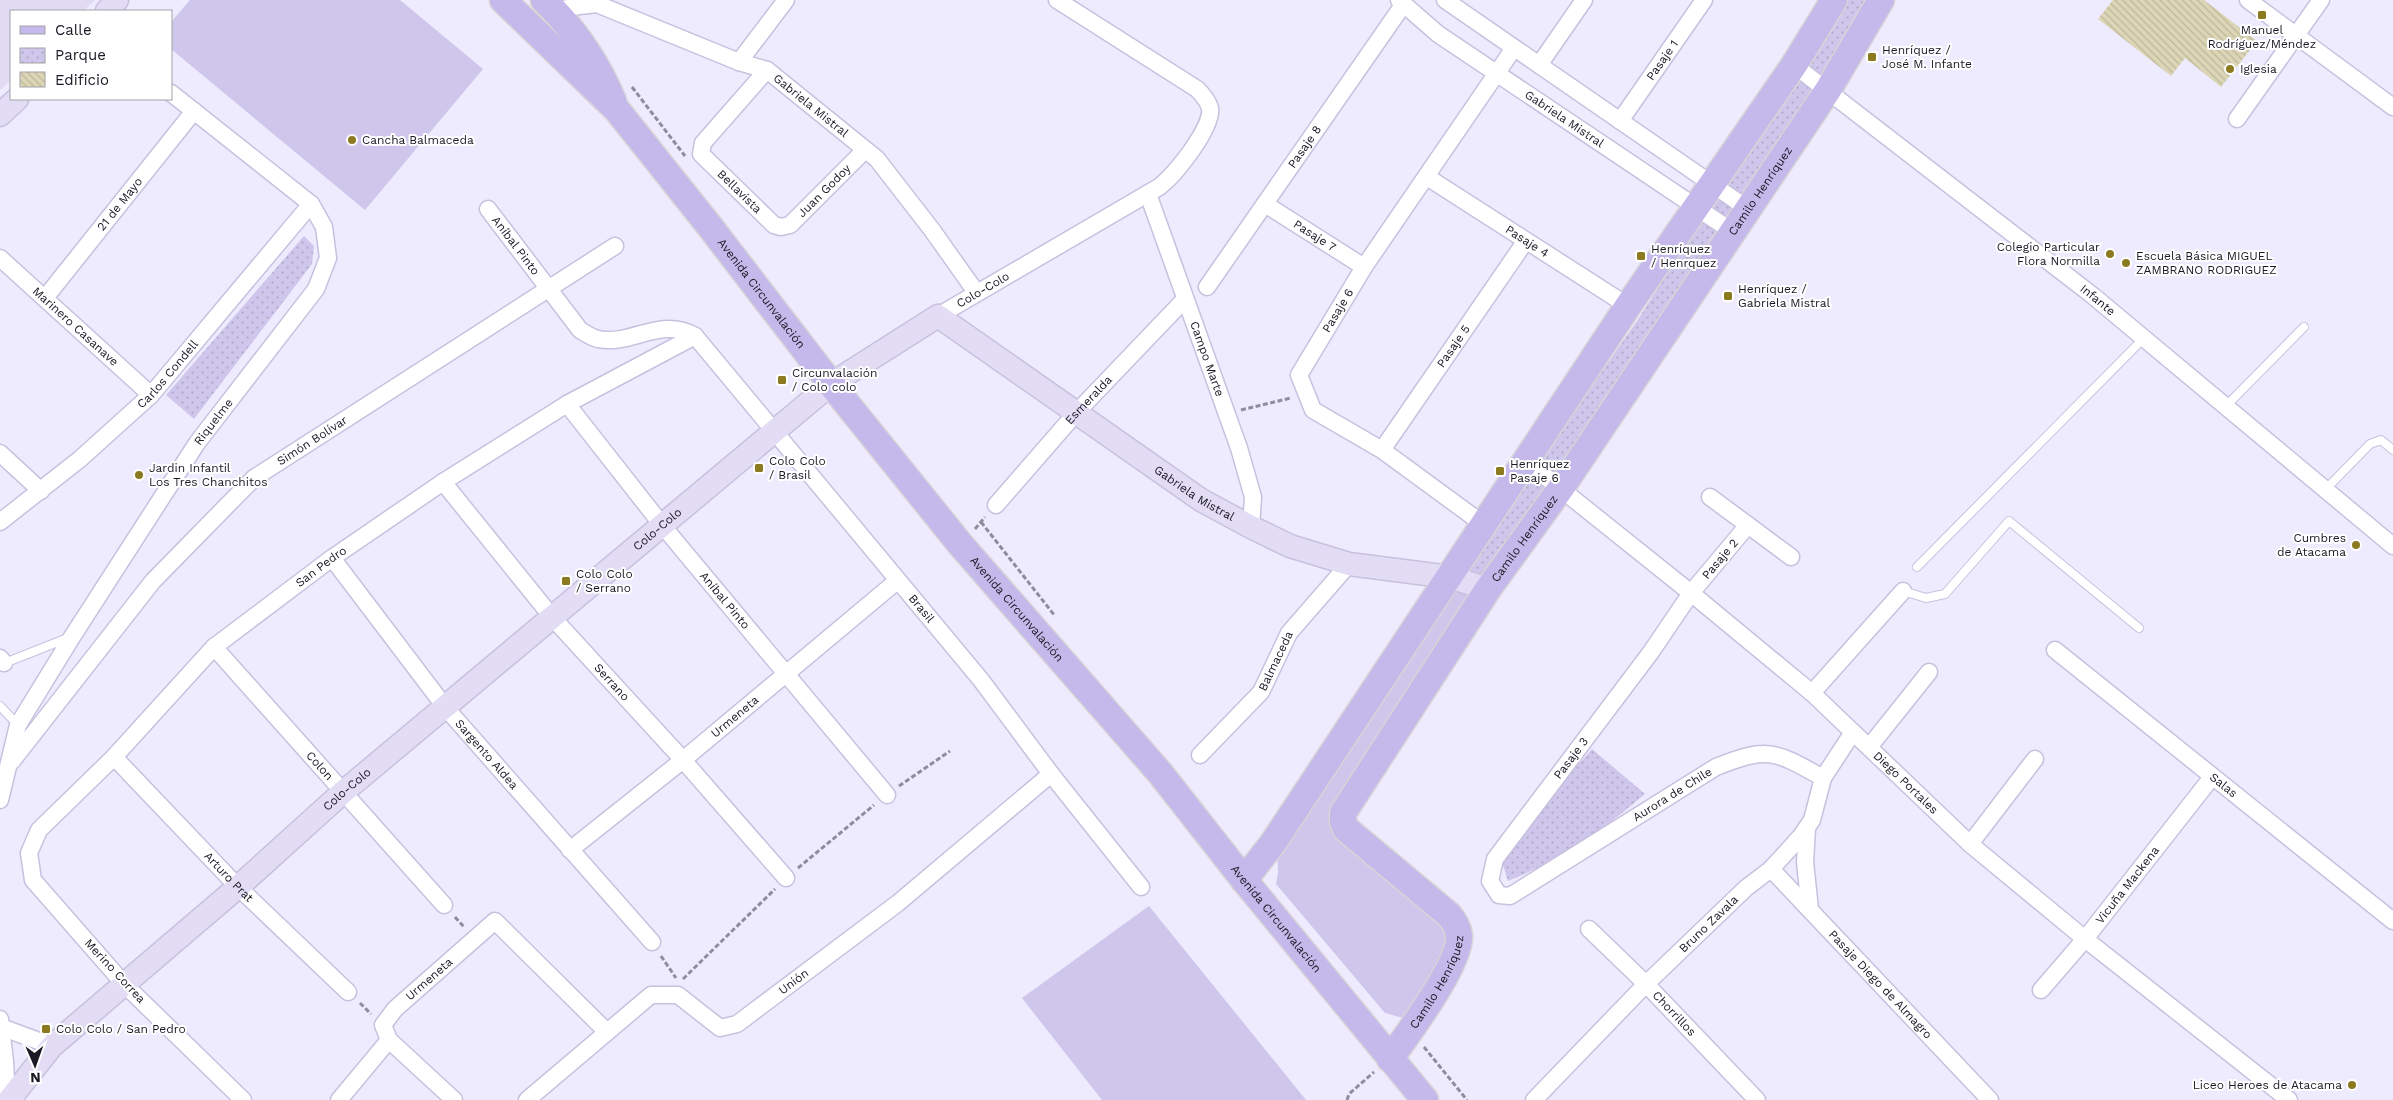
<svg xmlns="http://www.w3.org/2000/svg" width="2393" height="1100" viewBox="0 0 2393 1100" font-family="'Work Sans',sans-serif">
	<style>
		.built { fill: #e0dbf2 }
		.grass { fill: #cec6eb }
		.park { fill: url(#park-dots) }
		.building { fill: url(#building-back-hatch) }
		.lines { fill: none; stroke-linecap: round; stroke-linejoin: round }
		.lane-casing { stroke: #c7c1df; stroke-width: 10 }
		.street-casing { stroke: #c7c1df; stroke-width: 19 }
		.secondary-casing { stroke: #c7c1df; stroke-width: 25 }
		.primary-casing { stroke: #d6d5d7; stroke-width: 29 }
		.path { stroke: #8f8c9c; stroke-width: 3; stroke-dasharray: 5 2.5; stroke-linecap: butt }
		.lane { stroke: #fff; stroke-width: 8 }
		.street { stroke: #fff; stroke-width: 16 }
		.secondary { stroke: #e2dcf4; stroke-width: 22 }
		.primary { stroke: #c5b8ea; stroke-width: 26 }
		.poi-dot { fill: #8c7a20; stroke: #fff; stroke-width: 2 }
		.labels { text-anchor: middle; stroke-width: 4; stroke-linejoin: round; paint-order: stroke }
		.poi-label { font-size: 12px; fill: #1a1823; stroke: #fff; text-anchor: start }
		.street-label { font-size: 12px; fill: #1a1823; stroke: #fff }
	</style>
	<defs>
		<pattern id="park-dots" width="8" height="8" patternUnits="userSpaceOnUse" patternTransform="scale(1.25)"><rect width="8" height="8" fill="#cec6eb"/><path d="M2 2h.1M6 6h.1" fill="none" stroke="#b0a9c9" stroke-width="1.8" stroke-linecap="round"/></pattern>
		<pattern id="building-back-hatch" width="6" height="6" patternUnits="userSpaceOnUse" patternTransform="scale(1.25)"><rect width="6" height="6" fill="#dcd6b6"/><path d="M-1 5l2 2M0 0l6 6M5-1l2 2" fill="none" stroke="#bcb79c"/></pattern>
	</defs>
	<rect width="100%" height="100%" fill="#efebfe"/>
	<!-- built -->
	<polygon class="built" points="0,0 95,0 83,11 11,11 11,80 0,90"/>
	<!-- grass -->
	<g class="grass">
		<polygon points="190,0 400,0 483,69 365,210 171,49 171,22"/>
		<polygon points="1451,585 1482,591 1338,814 1455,937 1410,1020 1385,1013 1276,884 1278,873 1277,844"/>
		<polygon points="1149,906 1306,1100 1102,1100 1022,998"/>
	</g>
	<!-- park -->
	<g class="park">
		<polygon points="1841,0 1868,0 1819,86 1487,580 1462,571 1637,321"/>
		<polygon points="304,236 314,246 312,264 194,419 166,395"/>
		<path d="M1592 749 1645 794C1604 829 1559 861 1508 881L1499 853Z"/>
	</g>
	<!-- building -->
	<polygon class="building" points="2113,0 2204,0 2257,41 2221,87 2185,58 2171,76 2098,19"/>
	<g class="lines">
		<defs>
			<g id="lane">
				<polyline points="2226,406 2304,327"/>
				<polyline points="2325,490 2370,444 2381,440 2393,450"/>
				<polyline points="1917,567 2144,338"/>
				<polyline points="1903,591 1926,598 1945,594 2009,521 2139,628"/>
				<polyline points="2,664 68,638"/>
				<polyline points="0,706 18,725"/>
			</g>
			<g id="street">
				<path id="s1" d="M1399 0 1438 34 1733 232"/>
				<polyline points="1445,0 1748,209"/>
				<polyline points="2248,0 2393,107"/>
				<path id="s2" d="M556 12 571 7 597 4 739 62 767 70 877 159 932 230 976 292"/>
				<polyline points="739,62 786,0"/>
				<polyline points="1539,65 1584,0"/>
				<path id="s3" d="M1794 65 2092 295 2393 546"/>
				<path id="s4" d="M767 70 703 143 701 154 774 225 781 227 790 225 865 150"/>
				<polyline points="2237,119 2321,0"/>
				<path id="s5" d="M1620 121 1704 0"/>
				<path id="s6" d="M1427 177 1628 306"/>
				<path id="s7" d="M1148 194 1239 448 1253 497 1251 527"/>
				<path id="s8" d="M1265 204 1364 267"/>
				<path id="s9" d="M488 209 580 330C585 333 592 338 598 339 632 346 660 316 695 336L981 680 1051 774 1141 887"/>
				<path id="s10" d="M0 258 151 395"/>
				<path id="s11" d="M1207 287 1403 5"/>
				<path id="s12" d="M45 298 194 111"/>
				<path id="s13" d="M938 316 1159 187C1174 176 1213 128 1210 108 1208 101 1202 94 1197 89L1057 0"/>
				<path id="s14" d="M567 404 662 525 887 795"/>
				<path id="s15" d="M1382 450 1525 242"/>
				<polyline points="0,453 41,491"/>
				<path id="s16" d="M1526 461 1691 593 1812 693 1970 844 2085 939 2289 1100"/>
				<path id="s17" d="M443 482 552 617 683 760 786 878"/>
				<polyline points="1710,497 1791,557"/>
				<path id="s18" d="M996 505 1076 413 1185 299"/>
				<path id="s19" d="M0 522 80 459 151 395 311 204"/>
				<path id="s20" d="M1483 524 1382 450 1313 410 1299 375 1364 267 1514 48"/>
				<path id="s21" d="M1748 525 1691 593 1651 652 1495 859 1490 881 1499 895 1510 896 1716 767C1768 746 1775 751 1823 778"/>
				<path id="s22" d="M332 558 445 707 652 942"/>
				<path id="s23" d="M214 647 444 905"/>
				<path id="s24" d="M2055 650 2393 921"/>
				<polyline points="0,658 4,663"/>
				<polyline points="1812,693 1903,591"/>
				<polyline points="1870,746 1929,672"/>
				<path id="s25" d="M1200 755 1261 692 1289 633 1349 564"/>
				<path id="s26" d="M114 757 238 887 348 992"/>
				<path id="s27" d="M12 761 153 581 254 478 615 246"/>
				<path id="s28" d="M0 800 18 725 72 637 197 443 316 289 328 258 324 227 311 204 171 93"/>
				<polyline points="1807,829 1805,862 1810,909"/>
				<polyline points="1970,844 2035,759"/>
				<path id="s29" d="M570 850 683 760 897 581"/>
				<path id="s30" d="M1771 869 1990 1100"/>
				<path id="s31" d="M1589 929 1646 984 1757 1100"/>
				<path id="s32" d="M2041 990 2085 939 2212 777"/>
				<polyline points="0,1019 5,1061 7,1100"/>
				<polyline points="1,1027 52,1046"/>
				<path id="s33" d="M243 1100 124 984 33 880 29 853 39 830 114 757 214 647 332 558 443 482 567 404 695 336"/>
				<polyline points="339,1100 389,1040"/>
				<path id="s34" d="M454 1100 389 1040 383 1025 395 1009 495 921 607 1032"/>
				<path id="s35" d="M527 1100 651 995H678L720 1028 737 1024 898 903 1051 774"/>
				<path id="s36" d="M1534 1100 1646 984 1746 888 1771 869 1801 836 1812 820 1823 778 1853 732"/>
			</g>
			<g id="secondary">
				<polyline points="107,11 117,0"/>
				<polyline points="0,115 17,99"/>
				<path id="s37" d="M9 1100 52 1046 238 887 342 793 831 384 938 316 1201 500 1251 527 1290 546 1349 564 1450 577 1488 589"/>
			</g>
			<g id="primary">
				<path id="s38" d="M503 0 617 110 711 228 831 384 960 544 1160 773 1244 880 1425 1100"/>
				<path d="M544 0C575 30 597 62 613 101"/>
				<polyline points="1244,880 1273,843 1628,306 1794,65 1834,0"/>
				<path id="s39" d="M1390 1059C1407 1035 1462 962 1459 935 1458 927 1454 921 1449 915L1346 829 1343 822V813L1488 589 1561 488 1828 90 1881 0"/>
			</g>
		</defs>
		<!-- lane casing -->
		<use href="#lane" class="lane-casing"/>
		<!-- street casing -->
		<use href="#street" class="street-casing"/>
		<!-- secondary casing -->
		<use href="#secondary" class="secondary-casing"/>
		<!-- primary casing -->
		<use href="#primary" class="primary-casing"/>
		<!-- path -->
		<g class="path">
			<polyline points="632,87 685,156"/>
			<polyline points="1241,410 1291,398"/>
			<polyline points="981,522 1055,616"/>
			<polyline points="975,529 985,517"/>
			<polyline points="899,786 950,751"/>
			<polyline points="798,868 874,805"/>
			<polyline points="455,917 464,927"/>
			<polyline points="661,956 676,978"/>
			<polyline points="683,979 775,889"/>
			<polyline points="360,1003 371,1014"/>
			<polyline points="1424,1047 1467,1100"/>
			<polyline points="1347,1100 1349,1094 1374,1072"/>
		</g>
		<!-- lane -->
		<use href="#lane" class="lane"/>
		<!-- street -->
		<use href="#street" class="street"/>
		<!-- secondary -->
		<use href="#secondary" class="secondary"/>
		<!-- primary -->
		<use href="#primary" class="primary"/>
	</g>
	<!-- markers -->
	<g class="poi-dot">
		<rect x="2257" y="10" width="10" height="10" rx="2.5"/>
		<rect x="1867" y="52" width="10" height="10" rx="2.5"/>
		<circle cx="2230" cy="69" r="5"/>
		<circle cx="352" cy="140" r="5"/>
		<circle cx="2110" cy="254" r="5"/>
		<rect x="1636" y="251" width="10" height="10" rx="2.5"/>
		<circle cx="2126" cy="263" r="5"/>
		<rect x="1723" y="291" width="10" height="10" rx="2.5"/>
		<rect x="777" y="375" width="10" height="10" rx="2.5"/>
		<rect x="754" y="463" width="10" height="10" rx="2.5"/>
		<rect x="1495" y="466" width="10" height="10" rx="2.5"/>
		<circle cx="139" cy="475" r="5"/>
		<circle cx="2356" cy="545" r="5"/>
		<rect x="561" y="576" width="10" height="10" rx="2.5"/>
		<rect x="41" y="1024" width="10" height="10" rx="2.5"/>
		<circle cx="2352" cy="1085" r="5"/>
	</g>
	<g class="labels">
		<!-- poi labels -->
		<g class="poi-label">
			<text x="2262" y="34" text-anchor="middle">Manuel<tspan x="2262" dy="14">Rodríguez/Méndez</tspan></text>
			<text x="1882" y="54">Henríquez /<tspan x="1882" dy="14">José M. Infante</tspan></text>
			<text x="2240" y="73">Iglesia</text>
			<text x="362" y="144">Cancha Balmaceda</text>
			<text x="2100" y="251" text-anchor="end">Colegio Particular<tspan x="2100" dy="14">Flora Normilla</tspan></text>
			<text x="1651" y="253">Henríquez<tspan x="1651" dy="14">/ Henrquez</tspan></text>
			<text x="2136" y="260">Escuela Básica MIGUEL<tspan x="2136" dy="14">ZAMBRANO RODRIGUEZ</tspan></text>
			<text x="1738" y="293">Henríquez /<tspan x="1738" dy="14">Gabriela Mistral</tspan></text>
			<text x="792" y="377">Circunvalación<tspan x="792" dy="14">/ Colo colo</tspan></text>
			<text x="769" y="465">Colo Colo<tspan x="769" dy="14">/ Brasil</tspan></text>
			<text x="1510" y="468">Henríquez<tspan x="1510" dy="14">Pasaje 6</tspan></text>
			<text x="149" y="472">Jardin Infantil<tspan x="149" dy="14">Los Tres Chanchitos</tspan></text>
			<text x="2346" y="542" text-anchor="end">Cumbres<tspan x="2346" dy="14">de Atacama</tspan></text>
			<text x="576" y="578">Colo Colo<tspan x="576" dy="14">/ Serrano</tspan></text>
			<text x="56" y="1033">Colo Colo / San Pedro</text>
			<text x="2342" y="1089" text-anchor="end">Liceo Heroes de Atacama</text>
		</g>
		<!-- street labels -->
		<g class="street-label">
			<text dy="4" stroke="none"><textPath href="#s5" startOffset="74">Pasaje 1</textPath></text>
			<text dy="4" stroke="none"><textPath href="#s2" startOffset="281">Gabriela Mistral</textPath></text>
			<text dy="4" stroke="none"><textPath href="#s1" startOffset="204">Gabriela Mistral</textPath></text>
			<text dy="4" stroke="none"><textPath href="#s11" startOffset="171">Pasaje 8</textPath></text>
			<text dy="4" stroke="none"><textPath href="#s4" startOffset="275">Juan Godoy</textPath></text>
			<text dy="4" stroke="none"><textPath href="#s39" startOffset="1066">Camilo Henríquez</textPath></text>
			<text dy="4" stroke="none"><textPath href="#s4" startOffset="162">Bellavista</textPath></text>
			<text dy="4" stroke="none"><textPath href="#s12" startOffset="120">21 de Mayo</textPath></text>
			<text dy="4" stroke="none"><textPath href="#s8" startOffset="59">Pasaje 7</textPath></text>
			<text dy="4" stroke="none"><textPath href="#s6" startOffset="119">Pasaje 4</textPath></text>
			<text dy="4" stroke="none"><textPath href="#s9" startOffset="46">Aníbal Pinto</textPath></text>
			<text dy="4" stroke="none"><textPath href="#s13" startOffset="52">Colo-Colo</textPath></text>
			<text dy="4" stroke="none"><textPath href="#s38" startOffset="392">Avenida Circunvalación</textPath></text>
			<text dy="4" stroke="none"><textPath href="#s3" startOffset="384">Infante</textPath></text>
			<text dy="4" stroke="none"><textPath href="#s20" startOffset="318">Pasaje 6</textPath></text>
			<text dy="4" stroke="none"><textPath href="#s10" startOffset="102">Marinero Casanave</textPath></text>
			<text dy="4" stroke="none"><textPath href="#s15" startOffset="126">Pasaje 5</textPath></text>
			<text dy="4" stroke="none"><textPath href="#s7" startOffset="175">Campo Marte</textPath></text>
			<text dy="4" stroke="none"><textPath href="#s19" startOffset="224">Carlos Condell</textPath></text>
			<text dy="4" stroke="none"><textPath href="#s18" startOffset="140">Esmeralda</textPath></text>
			<text dy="4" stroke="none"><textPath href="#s28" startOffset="438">Riquelme</textPath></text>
			<text dy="4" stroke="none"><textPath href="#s27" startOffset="442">Simón Bolívar</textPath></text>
			<text dy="4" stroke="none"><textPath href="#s37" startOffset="1530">Gabriela Mistral</textPath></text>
			<text dy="4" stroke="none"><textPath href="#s37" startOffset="865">Colo-Colo</textPath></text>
			<text dy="4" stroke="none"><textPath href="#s39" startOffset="646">Camilo Henríquez</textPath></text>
			<text transform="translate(1720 559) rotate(-50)" y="4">Pasaje 2</text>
			<text dy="4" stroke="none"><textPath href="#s33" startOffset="744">San Pedro</textPath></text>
			<text dy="4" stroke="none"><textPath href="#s14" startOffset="252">Aníbal Pinto</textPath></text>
			<text dy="4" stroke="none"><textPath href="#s9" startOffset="626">Brasil</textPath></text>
			<text dy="4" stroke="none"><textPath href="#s38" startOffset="798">Avenida Circunvalación</textPath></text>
			<text dy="4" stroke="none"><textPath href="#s25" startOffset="122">Balmaceda</textPath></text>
			<text dy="4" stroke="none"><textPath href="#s17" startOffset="262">Serrano</textPath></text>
			<text dy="4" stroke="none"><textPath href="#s29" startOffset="212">Urmeneta</textPath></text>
			<text dy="4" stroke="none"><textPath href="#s22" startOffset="250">Sargento Aldea</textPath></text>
			<text transform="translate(1571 758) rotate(-53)" y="4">Pasaje 3</text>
			<text dy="4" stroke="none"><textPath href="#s23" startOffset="159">Colon</textPath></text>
			<text dy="4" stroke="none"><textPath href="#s16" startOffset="498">Diego Portales</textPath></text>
			<text dy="4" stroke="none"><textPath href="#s24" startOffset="216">Salas</textPath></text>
			<text dy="4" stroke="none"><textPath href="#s37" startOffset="460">Colo-Colo</textPath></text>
			<text dy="4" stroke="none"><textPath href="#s21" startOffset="661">Aurora de Chile</textPath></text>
			<text dy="4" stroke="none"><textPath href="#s26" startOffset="166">Arturo Prat</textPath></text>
			<text dy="4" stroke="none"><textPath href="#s32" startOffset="136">Vicuña Mackena</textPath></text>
			<text dy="4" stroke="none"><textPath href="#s38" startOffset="1202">Avenida Circunvalación</textPath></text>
			<text dy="4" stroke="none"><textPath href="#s36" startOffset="248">Bruno Zavala</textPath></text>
			<text transform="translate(115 971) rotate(47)" y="4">Merino Correa</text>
			<text dy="4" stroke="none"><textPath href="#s34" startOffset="170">Urmeneta</textPath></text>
			<text dy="4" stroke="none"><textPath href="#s39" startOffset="91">Camilo Henríquez</textPath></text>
			<text dy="4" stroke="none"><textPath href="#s35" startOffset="331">Unión</textPath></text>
			<text dy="4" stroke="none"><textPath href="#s30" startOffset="159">Pasaje Diego de Almagro</textPath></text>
			<text dy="4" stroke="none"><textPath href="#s31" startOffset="120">Chorrillos</textPath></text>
		</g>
	</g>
	<!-- legend -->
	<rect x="10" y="10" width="162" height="90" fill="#ffffff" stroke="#a3a3a7"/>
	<rect x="20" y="26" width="25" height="8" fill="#c5b8ea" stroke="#a3a3a7"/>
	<text x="55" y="35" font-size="15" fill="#1a1823">Calle</text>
	<rect x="20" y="48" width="25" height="15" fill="url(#park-dots)" stroke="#a3a3a7"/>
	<text x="55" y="60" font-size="15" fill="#1a1823">Parque</text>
	<rect x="20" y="72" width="25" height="15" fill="url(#building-back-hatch)" stroke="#a3a3a7"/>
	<text x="55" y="85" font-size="15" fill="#1a1823">Edificio</text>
	<!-- north arrow -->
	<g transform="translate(35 1065) rotate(178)" stroke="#ffffff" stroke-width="4" paint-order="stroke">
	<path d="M0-4L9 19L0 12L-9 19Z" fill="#1a1823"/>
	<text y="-8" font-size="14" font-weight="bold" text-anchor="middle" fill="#1a1823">N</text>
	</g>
</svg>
